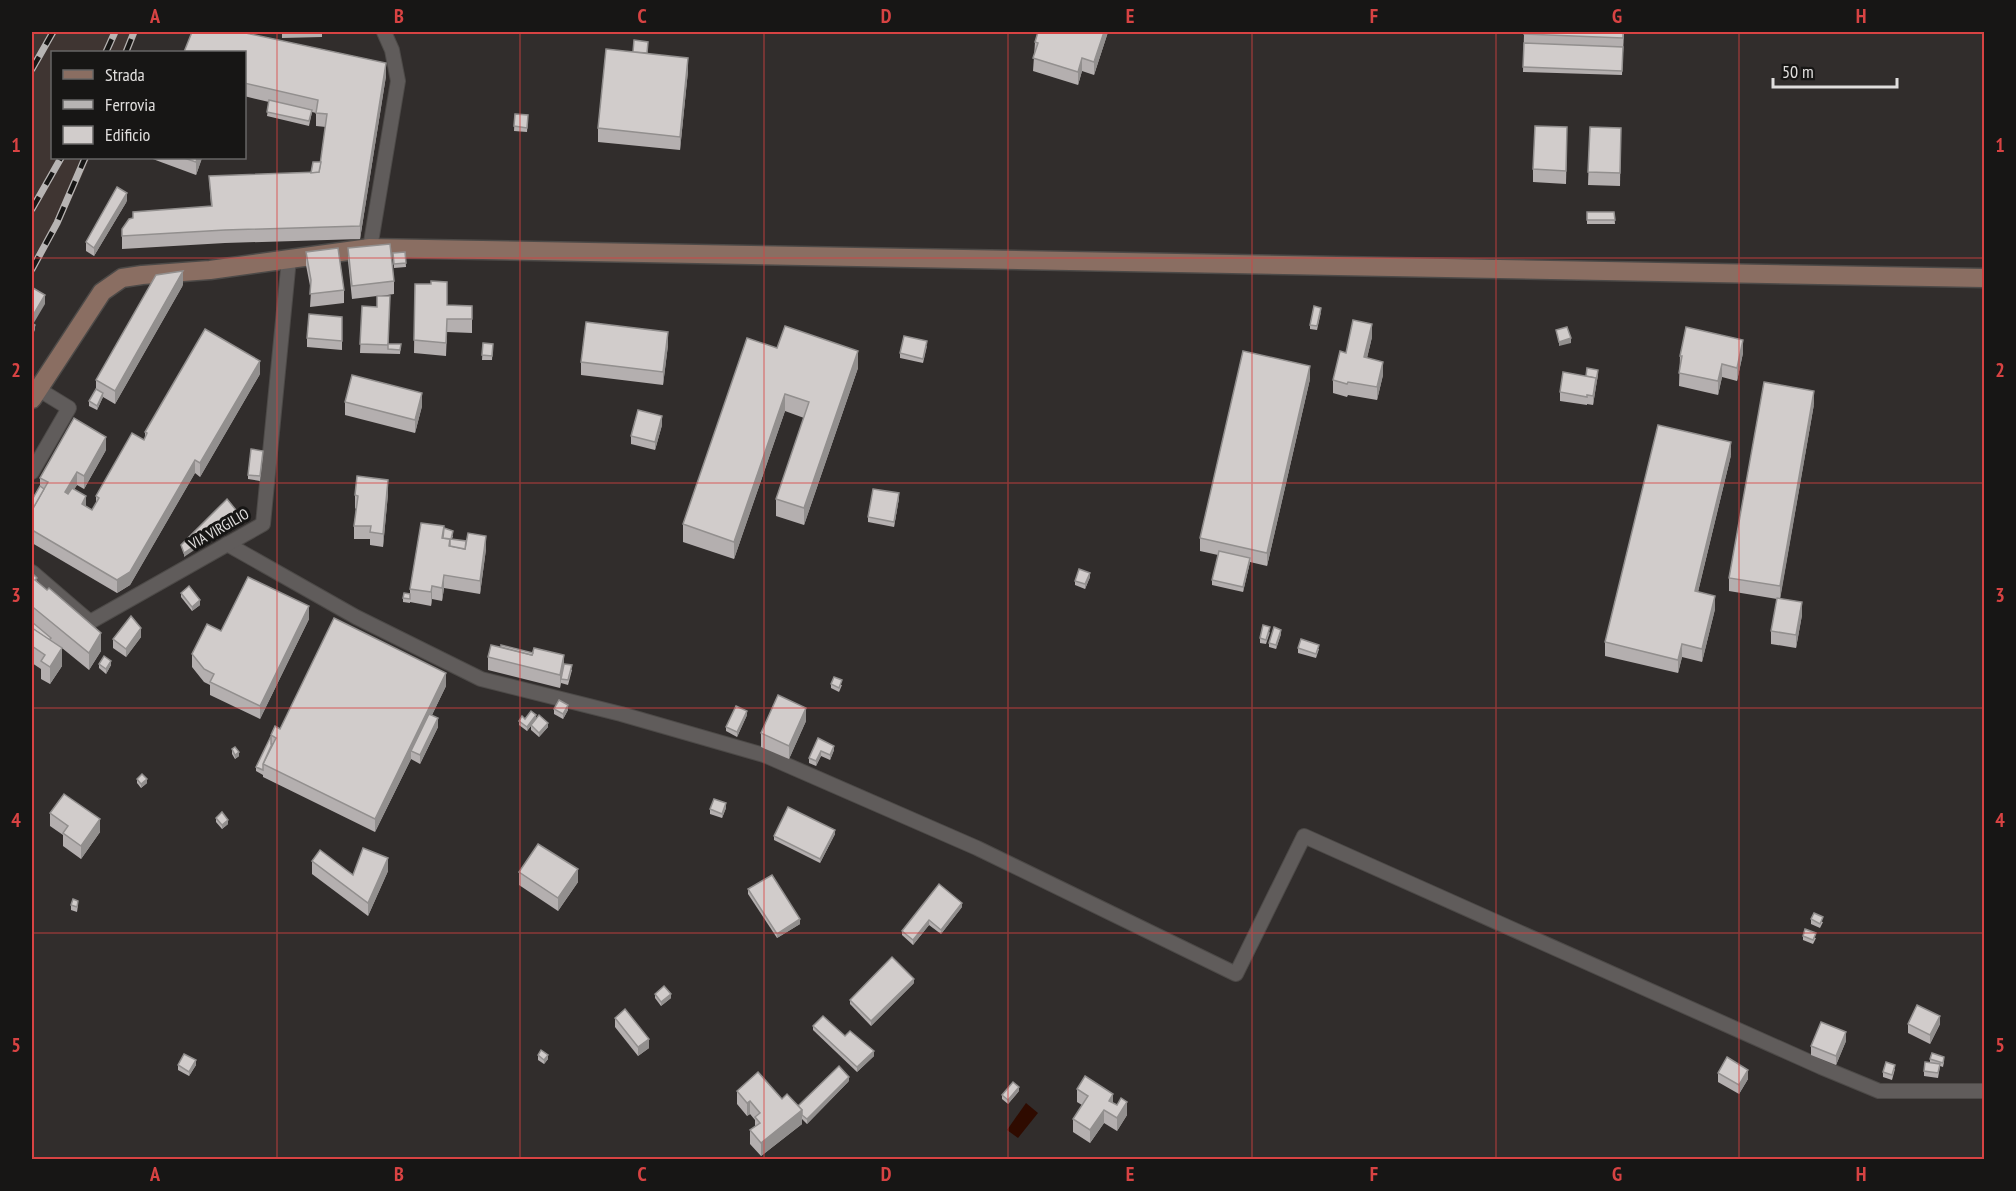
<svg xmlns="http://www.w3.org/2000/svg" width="2016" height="1191" viewBox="0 0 2016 1191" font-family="'PT Sans Narrow',sans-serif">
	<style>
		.built { fill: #3f3532 }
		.water { fill: #2f0b00 }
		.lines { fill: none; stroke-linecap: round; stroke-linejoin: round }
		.street-casing { stroke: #4d4a48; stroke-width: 16 }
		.secondary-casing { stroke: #4d4a48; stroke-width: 21 }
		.street { stroke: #605c5b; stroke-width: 14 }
		.secondary { stroke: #8a6e62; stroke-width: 18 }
		.rail-casing { stroke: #b7b4b3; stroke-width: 7 }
		.rail { stroke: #171615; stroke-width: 4.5; stroke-dasharray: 14; stroke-linecap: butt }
		.wall { fill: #b4afaf }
		.shaded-wall { fill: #928f8e }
		.building { fill: #d1cccb; stroke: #928f8e; stroke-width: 1.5 }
		.grid { fill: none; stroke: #d84343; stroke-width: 1.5; stroke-opacity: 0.55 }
		.labels { text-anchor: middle; stroke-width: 6; stroke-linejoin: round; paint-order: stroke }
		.street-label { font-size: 15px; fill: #e0dedd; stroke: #171615 }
		.neatline { fill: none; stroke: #d84343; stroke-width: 2 }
		.grid-label { font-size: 20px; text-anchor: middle; font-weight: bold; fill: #d84343 }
	</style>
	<rect width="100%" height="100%" fill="#312d2c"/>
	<!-- built -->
	<polygon class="built" points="32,32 138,32 130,52 52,52 52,158 90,158 60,225 32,277"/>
	<!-- water -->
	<polygon class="water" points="1026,1103 1038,1113 1018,1138 1007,1130"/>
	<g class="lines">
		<defs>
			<g id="street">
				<polyline points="370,248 398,81 392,50 384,32"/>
				<polyline points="32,472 69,408 38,389"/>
				<polyline points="227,544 356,617 481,679 621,714 764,755 977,848 1236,974 1304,836 1821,1067 1879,1091 1984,1091"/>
				<polyline points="32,572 90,622 263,524 289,259"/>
			</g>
			<polyline id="secondary" points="32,399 102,292 122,278 142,275 210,270 370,248 1984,278"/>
		</defs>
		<!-- street casing -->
		<use href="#street" class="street-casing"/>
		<!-- secondary casing -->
		<use href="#secondary" class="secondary-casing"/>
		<!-- street -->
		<use href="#street" class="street"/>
		<!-- secondary -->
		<use href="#secondary" class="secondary"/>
		<defs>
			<g id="rail">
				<polyline points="106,52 115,32"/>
				<polyline points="126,52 134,32"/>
				<polyline points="32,69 53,32"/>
				<polyline points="32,209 61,158"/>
				<polyline points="32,269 57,223 85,158"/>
			</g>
		</defs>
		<!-- rail casing -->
		<use href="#rail" class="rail-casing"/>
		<!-- rail -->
		<use href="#rail" class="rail"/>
	</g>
	<!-- wall -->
	<g class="wall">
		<polygon points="282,32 322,32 322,37 282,38"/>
		<polygon points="1108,32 1094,75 1082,71 1078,85 1033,71 1035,42"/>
		<polygon points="1624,32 1622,75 1523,72 1524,34"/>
		<polygon points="244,52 386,76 360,239 225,243 122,249 122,229 211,206 209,176 311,173 321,162 326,127 316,126 316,113 312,112 309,126 267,116 269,102 244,96"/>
		<polygon points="647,54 688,71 680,150 598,142 598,128"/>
		<polygon points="515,114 528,115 527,132 514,131"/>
		<polygon points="1590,127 1621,128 1620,186 1588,185"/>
		<polygon points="1567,140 1566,184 1533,182 1533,169"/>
		<polygon points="150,158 202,158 196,175"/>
		<polygon points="127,201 94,256 86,251 86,242"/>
		<polygon points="1587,212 1614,212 1615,224 1587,224"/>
		<polygon points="348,248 394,281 394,294 381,296 388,344 401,344 400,354 360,353 362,306 377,307 377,296 352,299 348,261"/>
		<polygon points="306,252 344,290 344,303 310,307 311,291 306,265"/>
		<polygon points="405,252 406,267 394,268 393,253"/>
		<polygon points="415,284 447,305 472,306 472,333 447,332 446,356 414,353"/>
		<polygon points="183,285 115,404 103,397 97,410 89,406 89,401 96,389 96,380"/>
		<polygon points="1321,312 1317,330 1310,329 1310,325"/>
		<polygon points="342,317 342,350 307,347 307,338"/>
		<polygon points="1372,337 1367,358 1383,375 1377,400 1348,395 1347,397 1333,393 1333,380 1346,353"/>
		<polygon points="483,343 493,344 492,360 482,360"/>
		<polygon points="668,345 663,385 581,375 581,362"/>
		<polygon points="927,346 923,363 900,358 900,353"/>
		<polygon points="777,348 858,368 804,525 776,516 776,499 804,418 785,411 734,559 683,542 683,524"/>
		<polygon points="1743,353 1737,381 1722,377 1718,395 1679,386 1680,356"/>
		<polygon points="260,374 200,477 195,473 130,585 117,593 32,543 32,500 40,486 40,478 106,450 84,489 77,485 74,489 86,506 92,510 96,503 96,496 144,440 145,437 145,432"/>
		<polygon points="1598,374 1593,405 1587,404 1587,405 1560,401 1560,392 1586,376"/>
		<polygon points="1310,379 1267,566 1250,562 1243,592 1212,585 1212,580 1218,555 1200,551 1200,538"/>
		<polygon points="345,402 422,406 415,433 345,415"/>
		<polygon points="1814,404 1780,598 1802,615 1796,648 1771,644 1771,631 1777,599 1729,591 1729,578"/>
		<polygon points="662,425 655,450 631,444 631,436"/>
		<polygon points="263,455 260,481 248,479 248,475"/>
		<polygon points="1731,455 1698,592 1715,609 1702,662 1682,657 1678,673 1605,656 1605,642"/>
		<polygon points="388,494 383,547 370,545 370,539 354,539 354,526 356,509 355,508 355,495"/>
		<polygon points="899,498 894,527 868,522 868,517"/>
		<polygon points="444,528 453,536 452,539 486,549 480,594 444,588 442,601 432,599 431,606 410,602 410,603 403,602 403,598 410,594 410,589"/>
		<polygon points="32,573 37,581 101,651 89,670 62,648 62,666 50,684 41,679 41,669 32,663"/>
		<polygon points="1090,577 1085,589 1075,585 1075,581"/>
		<polygon points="181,593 200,605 192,611 181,597"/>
		<polygon points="309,619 260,719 210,695 210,685 204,682 192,667 192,654 221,631"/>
		<polygon points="1270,632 1266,644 1260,643 1260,638"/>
		<polygon points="1281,634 1276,649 1269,647 1269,643"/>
		<polygon points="141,637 126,657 113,648 113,639"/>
		<polygon points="1298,648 1319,649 1316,658 1298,653"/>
		<polygon points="488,657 564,664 572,670 568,685 561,683 560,688 488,670"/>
		<polygon points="99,664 111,665 106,674 99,668"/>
		<polygon points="831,684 842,685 839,692 831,688"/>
		<polygon points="446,686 432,715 438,727 420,764 411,759 375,832 263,777 263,775 256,771 256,767 271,736 280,729"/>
		<polygon points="554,709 568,710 563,719 554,714"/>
		<polygon points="747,715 737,737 726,731 726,727"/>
		<polygon points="525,719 536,719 548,727 539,737 531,730 531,726 527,731 519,725 519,721"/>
		<polygon points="806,721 789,759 761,747 761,733"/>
		<polygon points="818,738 834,750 830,760 821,756 816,766 809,763 809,758"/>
		<polygon points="232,749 239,756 235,759 232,754"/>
		<polygon points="137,779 147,783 141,788 137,783"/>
		<polygon points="726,808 722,818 710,814 710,809"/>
		<polygon points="50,813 100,832 81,859 63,846 63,835 50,826"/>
		<polygon points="216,818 228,824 222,829 216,822"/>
		<polygon points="835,834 820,863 774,840 774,836"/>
		<polygon points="312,861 353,875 388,871 368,916 312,874"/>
		<polygon points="519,872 578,882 558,911 519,885"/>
		<polygon points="748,889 800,924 777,938 748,894"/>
		<polygon points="71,905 78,905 77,912 71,910"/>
		<polygon points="962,907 941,934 929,925 913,945 902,935 902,931"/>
		<polygon points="1811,919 1823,922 1820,928 1811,924"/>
		<polygon points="1803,936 1816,938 1813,944 1803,940"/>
		<polygon points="914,983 871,1026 850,1004 850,1000"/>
		<polygon points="655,994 671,998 661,1006 655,998"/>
		<polygon points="615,1018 649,1048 638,1056 615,1027"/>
		<polygon points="1908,1024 1940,1024 1930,1044 1908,1033"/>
		<polygon points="813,1026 845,1036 874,1056 857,1072 813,1030"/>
		<polygon points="1846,1041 1836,1065 1811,1055 1811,1046"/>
		<polygon points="538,1055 548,1059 544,1064 538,1060"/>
		<polygon points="1930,1059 1944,1062 1943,1067 1940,1066 1938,1078 1924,1076 1924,1071 1930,1063"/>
		<polygon points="178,1065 196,1065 189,1076 178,1070"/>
		<polygon points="1895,1069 1892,1080 1883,1077 1883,1072"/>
		<polygon points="1718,1073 1748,1079 1739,1094 1718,1082"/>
		<polygon points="849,1081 807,1124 802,1119 802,1124 761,1156 750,1144 750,1130 755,1127 755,1120 750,1114 747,1116 737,1104 737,1091 782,1099 798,1106"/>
		<polygon points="1077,1089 1113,1104 1127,1115 1117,1131 1104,1123 1090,1143 1073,1132 1073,1119 1082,1105 1077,1102"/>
		<polygon points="1019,1091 1008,1104 1002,1099 1002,1095"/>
	</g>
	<!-- shaded-wall -->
	<g class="shaded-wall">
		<polygon points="1104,32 1108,32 1094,75 1094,62"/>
		<polygon points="688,58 688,71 680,150 680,137"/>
		<polygon points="1082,58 1082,71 1078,85 1078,72"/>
		<polygon points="386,63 386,76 360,239 360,226"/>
		<polygon points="197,158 202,158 196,175 196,162"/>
		<polygon points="127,193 127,201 94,256 94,248"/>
		<polygon points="183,271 183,285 115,404 115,391"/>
		<polygon points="45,295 45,304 32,326 32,317"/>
		<polygon points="1372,324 1372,337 1364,370 1364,357"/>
		<polygon points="35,325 35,330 32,336 32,332"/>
		<polygon points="668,332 668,345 663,385 663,372"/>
		<polygon points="1571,338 1571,343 1559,346 1559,342"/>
		<polygon points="1743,340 1743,353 1737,381 1737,368"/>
		<polygon points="858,351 858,368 804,525 804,508"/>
		<polygon points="260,361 260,374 200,477 200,463"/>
		<polygon points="1383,362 1383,375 1377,400 1377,387"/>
		<polygon points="1722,364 1722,377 1718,395 1718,381"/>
		<polygon points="1310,366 1310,379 1267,566 1267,553"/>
		<polygon points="1598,370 1598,374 1593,405 1593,396"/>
		<polygon points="1814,391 1814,404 1780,600 1780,586"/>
		<polygon points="103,393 103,397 97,410 97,406"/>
		<polygon points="422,393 422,406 415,433 415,420"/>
		<polygon points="785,394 785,411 734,559 734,542"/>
		<polygon points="662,416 662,425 655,450 655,442"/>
		<polygon points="106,437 106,450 84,489 84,476"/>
		<polygon points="1731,442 1731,455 1695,604 1695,591"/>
		<polygon points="195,460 195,473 130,585 117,593 117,580"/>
		<polygon points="77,472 77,485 65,505 65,492"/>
		<polygon points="388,480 388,494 383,547 383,534"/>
		<polygon points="899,493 899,498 894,527 894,522"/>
		<polygon points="86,496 86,509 82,504"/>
		<polygon points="240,515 240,519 184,557 184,553"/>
		<polygon points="486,536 486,549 480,594 480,581"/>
		<polygon points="1250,558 1250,562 1243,592 1243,587"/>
		<polygon points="1090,573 1090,577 1085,589 1085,584"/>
		<polygon points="444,575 444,588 442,601 442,588"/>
		<polygon points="432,586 432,599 431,606 431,592"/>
		<polygon points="1715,596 1715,609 1702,662 1702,649"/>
		<polygon points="200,600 200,605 192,611 192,607"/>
		<polygon points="1802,602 1802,615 1796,648 1796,635"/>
		<polygon points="309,606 309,619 260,719 260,706"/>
		<polygon points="34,608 34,625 32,628 32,611"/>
		<polygon points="141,628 141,637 126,657 126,649"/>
		<polygon points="1281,630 1281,634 1276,649 1276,645"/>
		<polygon points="101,633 101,651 89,670 89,653"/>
		<polygon points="1682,644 1682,657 1678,673 1678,660"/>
		<polygon points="62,648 62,666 50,684 50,667"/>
		<polygon points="564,655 564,668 561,679 560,688 560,675"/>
		<polygon points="111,661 111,665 106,674 106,669"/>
		<polygon points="446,673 446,686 414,752 411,751 411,759 375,832 375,819"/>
		<polygon points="568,705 568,710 563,719 563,714"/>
		<polygon points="806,708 806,721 789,759 789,746"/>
		<polygon points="747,711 747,715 737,737 737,732"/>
		<polygon points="536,715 536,719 527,731 527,727"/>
		<polygon points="438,718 438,727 420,764 420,755"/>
		<polygon points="548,723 548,727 539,737 539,733"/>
		<polygon points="834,746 834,750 830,760 830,755"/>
		<polygon points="821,751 821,756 816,766 816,761"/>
		<polygon points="239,752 239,756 235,759 235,755"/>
		<polygon points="147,779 147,783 141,788 141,784"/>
		<polygon points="726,803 726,808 722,818 722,814"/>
		<polygon points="100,819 100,832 81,859 81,846"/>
		<polygon points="228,820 228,824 222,829 222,825"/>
		<polygon points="835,830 835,834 820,863 820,859"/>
		<polygon points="388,858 388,871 368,916 368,903"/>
		<polygon points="578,869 578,882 558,911 558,898"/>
		<polygon points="962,903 962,907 941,934 941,930"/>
		<polygon points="800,919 800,924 777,938 777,934"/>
		<polygon points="929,920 929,925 913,945 913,940"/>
		<polygon points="914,979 914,983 871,1026 871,1021"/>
		<polygon points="671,994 671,998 661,1006 661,1002"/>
		<polygon points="1940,1016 1940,1024 1930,1044 1930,1035"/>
		<polygon points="1846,1032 1846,1041 1836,1065 1836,1056"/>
		<polygon points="649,1039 649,1048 638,1056 638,1047"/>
		<polygon points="874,1051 874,1056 857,1072 857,1067"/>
		<polygon points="548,1055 548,1059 544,1064 544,1060"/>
		<polygon points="196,1060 196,1065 189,1076 189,1072"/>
		<polygon points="1748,1070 1748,1079 1739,1094 1739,1085"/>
		<polygon points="849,1077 849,1081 807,1124 807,1119"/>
		<polygon points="1019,1087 1019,1091 1008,1104 1008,1100"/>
		<polygon points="1113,1094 1113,1107 1109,1114 1109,1101"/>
		<polygon points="750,1101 750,1114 747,1116 747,1103"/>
		<polygon points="1127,1102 1127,1115 1117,1131 1117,1118"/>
		<polygon points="802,1110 802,1124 761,1156 761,1143"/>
		<polygon points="1104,1110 1104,1123 1090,1143 1090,1130"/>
	</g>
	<!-- building -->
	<g class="building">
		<polygon points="192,32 241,32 386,63 360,226 225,230 122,236 122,229 129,219 133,218 133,212 212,206 209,176 319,172 327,114 316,113 318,100 244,83 244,52 184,52"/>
		<polygon points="1038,32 1104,32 1094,62 1082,58 1078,72 1033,58 1038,43 1035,42"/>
		<polygon points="1524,32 1623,32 1623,38 1524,34"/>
		<polygon points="634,40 648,42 647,53 633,52"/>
		<polygon points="1524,43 1623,47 1622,71 1523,67"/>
		<polygon points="606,49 688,58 680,137 598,128"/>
		<polygon points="269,100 312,110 309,121 267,112"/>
		<polygon points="515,114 528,115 527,128 514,126"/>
		<polygon points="1535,126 1567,127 1566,171 1533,169"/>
		<polygon points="1590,127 1621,128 1620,173 1588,172"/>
		<polygon points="184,158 197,158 196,162"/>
		<polygon points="313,162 321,162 319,172 311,173"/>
		<polygon points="117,187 127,193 94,248 86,242"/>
		<polygon points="1587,212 1614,212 1615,220 1587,220"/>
		<polygon points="390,244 394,281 352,286 348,248"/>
		<polygon points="338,248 344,290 310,294 311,280 306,252"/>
		<polygon points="405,252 406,263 394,264 393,253"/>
		<polygon points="183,271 115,391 96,380 156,275"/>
		<polygon points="431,281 447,282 447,305 472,306 472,319 447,319 446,343 414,340 415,284 431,284"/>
		<polygon points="33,288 45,295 32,317 32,290"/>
		<polygon points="377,296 390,296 388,345 360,344 362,306 377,307"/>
		<polygon points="1314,306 1321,308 1317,326 1310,325"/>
		<polygon points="309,314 342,317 342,341 307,338"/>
		<polygon points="1353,320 1372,324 1364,357 1383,362 1377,387 1348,382 1347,384 1333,380 1340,351 1346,353"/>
		<polygon points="586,322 668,332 663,372 581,362"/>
		<polygon points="32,323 35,325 32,332"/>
		<polygon points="785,326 858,351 804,508 776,499 809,402 785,394 734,542 683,524 747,338 777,348"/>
		<polygon points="1567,327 1571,338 1559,342 1556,330"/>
		<polygon points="1686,327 1743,340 1737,368 1722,364 1718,381 1679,373 1682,356 1680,356"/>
		<polygon points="205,329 260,361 200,463 195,460 130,572 117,580 32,530 32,510 48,482 40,478 74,418 106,437 84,476 77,472 65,492 68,494 72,488 86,496 82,504 92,510 99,498 96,496 132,433 144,440 147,433 145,432"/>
		<polygon points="904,336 927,341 923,359 900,353"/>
		<polygon points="483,343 493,344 492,356 482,355"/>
		<polygon points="388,344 401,344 400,350 388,349"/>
		<polygon points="1243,351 1310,366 1267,553 1200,538"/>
		<polygon points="1587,368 1598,370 1596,382 1596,378 1586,376"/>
		<polygon points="1563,372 1596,378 1593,396 1587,395 1587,397 1560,392"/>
		<polygon points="352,375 422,393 415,420 345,402"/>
		<polygon points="1764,382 1814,391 1780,586 1729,578"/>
		<polygon points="96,389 103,393 97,406 89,401"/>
		<polygon points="638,410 662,416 655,442 631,436"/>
		<polygon points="1658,425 1731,442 1695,591 1715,596 1702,649 1682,644 1678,660 1605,642"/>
		<polygon points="251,449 263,451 260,476 248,475"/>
		<polygon points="357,476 388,480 383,534 370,532 371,526 354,526 358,496 355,495"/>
		<polygon points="40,486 44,489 32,510 32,500"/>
		<polygon points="873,489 899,493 894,522 868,517"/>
		<polygon points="227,499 240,515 184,553 181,545"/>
		<polygon points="421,523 444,526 442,538 450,539 449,546 465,549 468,533 486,536 480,581 444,575 442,588 432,586 431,592 410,589"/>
		<polygon points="444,528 453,531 451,539 466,541 465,549 450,546 450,539 443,538"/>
		<polygon points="1219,551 1250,558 1243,587 1212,580"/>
		<polygon points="1079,569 1090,573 1085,584 1075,581"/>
		<polygon points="32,573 37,578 35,580 47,590 49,588 101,633 89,653 34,608 32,611"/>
		<polygon points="248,577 309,606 260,706 210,682 214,674 204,669 192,654 207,624 221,631"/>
		<polygon points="189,586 200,600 192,607 181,593"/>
		<polygon points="404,593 410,594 410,599 403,598"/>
		<polygon points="1777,598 1802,602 1796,635 1771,631"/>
		<polygon points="131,616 141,628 126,649 113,639"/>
		<polygon points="334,618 446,673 375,819 263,764 276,738 271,735 275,726 280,729"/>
		<polygon points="32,622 51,638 49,640 32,628"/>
		<polygon points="1263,625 1270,627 1266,640 1260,638"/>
		<polygon points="1274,627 1281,630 1276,645 1269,643"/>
		<polygon points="32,628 62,648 50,667 41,661 45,655 32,646"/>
		<polygon points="1301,639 1319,645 1316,654 1298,648"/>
		<polygon points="491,645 532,655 534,648 564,655 560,675 488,657"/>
		<polygon points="501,645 533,653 532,655 501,647"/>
		<polygon points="104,656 111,661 106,669 99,664"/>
		<polygon points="564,664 572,665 568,680 561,679"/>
		<polygon points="834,677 842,680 839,688 831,684"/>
		<polygon points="778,695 806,708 789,746 761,733"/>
		<polygon points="559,700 568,705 563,714 554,709"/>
		<polygon points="736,706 747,711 737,732 726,727"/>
		<polygon points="531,711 536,715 527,727 519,721 522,716 525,719"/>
		<polygon points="429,714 438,718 420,755 411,751"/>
		<polygon points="539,715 548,723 539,733 531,725"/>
		<polygon points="271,736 271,744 272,744 263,764 263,770 256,767"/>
		<polygon points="818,738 834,746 830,755 821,751 816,761 809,758"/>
		<polygon points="235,747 239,752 235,755 232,749"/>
		<polygon points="142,774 147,779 141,784 137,779"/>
		<polygon points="64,794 100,819 81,846 63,833 68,826 50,813"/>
		<polygon points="714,799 726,803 722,814 710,809"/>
		<polygon points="788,807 835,830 820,859 774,836"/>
		<polygon points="222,812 228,820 222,825 216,818"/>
		<polygon points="538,844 578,869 558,898 519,872"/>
		<polygon points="363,848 388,858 368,903 312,861 320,850 353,875"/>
		<polygon points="772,875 800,919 777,934 748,889"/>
		<polygon points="939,884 962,903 941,930 929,920 913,940 902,931"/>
		<polygon points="73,899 78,901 77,907 71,905"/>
		<polygon points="1814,913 1823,917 1820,924 1811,919"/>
		<polygon points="1805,929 1816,933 1813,940 1803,936"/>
		<polygon points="892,957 914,979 871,1021 850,1000"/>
		<polygon points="664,986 671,994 661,1002 655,994"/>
		<polygon points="1917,1005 1940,1016 1930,1035 1908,1024"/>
		<polygon points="625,1009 649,1039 638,1047 615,1018"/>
		<polygon points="823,1016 845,1036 850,1031 874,1051 857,1067 813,1026"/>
		<polygon points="1821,1022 1846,1032 1836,1056 1811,1046"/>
		<polygon points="541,1050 548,1055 544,1060 538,1055"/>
		<polygon points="1932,1053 1944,1057 1943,1063 1930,1059"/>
		<polygon points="184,1054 196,1060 189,1072 178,1065"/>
		<polygon points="1727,1057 1748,1070 1739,1085 1718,1073"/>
		<polygon points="1886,1062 1895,1065 1892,1075 1883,1072"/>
		<polygon points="1925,1062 1940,1064 1938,1073 1924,1071"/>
		<polygon points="839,1066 849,1077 807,1119 802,1115 802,1110 798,1106"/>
		<polygon points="758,1072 782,1099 787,1094 802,1110 761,1143 750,1130 760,1123 755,1117 760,1113 750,1101 747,1103 737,1091"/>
		<polygon points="1085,1076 1113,1094 1109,1101 1117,1105 1121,1098 1127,1102 1117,1118 1104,1110 1090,1130 1073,1119 1088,1096 1077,1089"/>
		<polygon points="1013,1082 1019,1087 1008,1100 1002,1095"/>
	</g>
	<!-- grid -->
	<path class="grid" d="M277 32V1160M520 32V1160M764 32V1160M1008 32V1160M1252 32V1160M1496 32V1160M1739 32V1160M32 258H1984M32 483H1984M32 708H1984M32 933H1984"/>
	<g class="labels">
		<!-- street labels -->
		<g class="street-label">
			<text transform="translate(219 529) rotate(-30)" y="5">VIA VIRGILIO</text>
		</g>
	</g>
	<!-- border -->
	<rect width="2016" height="1191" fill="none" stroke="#171615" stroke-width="66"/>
	<!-- legend -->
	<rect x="51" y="51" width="195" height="108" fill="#171615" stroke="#676665" stroke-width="1.5"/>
	<rect x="63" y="70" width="30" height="9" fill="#8a6e62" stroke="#676665" stroke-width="1.5"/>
	<text x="105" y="81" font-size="18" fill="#e0dedd">Strada</text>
	<rect x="63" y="100" width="30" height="9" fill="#b7b4b3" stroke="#676665" stroke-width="1.5"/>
	<text x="105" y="111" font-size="18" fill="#e0dedd">Ferrovia</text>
	<rect x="63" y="126" width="30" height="18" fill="#d1cccb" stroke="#676665" stroke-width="1.5"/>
	<text x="105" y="141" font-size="18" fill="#e0dedd">Edificio</text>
	<!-- scale -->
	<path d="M1773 78v9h124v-9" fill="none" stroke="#e0dedd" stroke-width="3"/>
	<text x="1782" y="78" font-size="18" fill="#e0dedd" stroke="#171615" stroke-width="4.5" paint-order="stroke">50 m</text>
	<rect x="33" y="33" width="1950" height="1125" class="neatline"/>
	<g class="grid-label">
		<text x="155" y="23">A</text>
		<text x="399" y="23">B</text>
		<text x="642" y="23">C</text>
		<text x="886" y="23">D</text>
		<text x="1130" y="23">E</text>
		<text x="1374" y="23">F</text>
		<text x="1617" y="23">G</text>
		<text x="1861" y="23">H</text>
		<text x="16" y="152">1</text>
		<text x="2000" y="152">1</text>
		<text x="16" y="377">2</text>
		<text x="2000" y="377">2</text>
		<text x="16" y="602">3</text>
		<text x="2000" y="602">3</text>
		<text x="16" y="827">4</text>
		<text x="2000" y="827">4</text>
		<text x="16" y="1052">5</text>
		<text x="2000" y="1052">5</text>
		<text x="155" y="1181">A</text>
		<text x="399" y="1181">B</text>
		<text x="642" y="1181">C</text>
		<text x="886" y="1181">D</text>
		<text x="1130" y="1181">E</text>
		<text x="1374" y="1181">F</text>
		<text x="1617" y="1181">G</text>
		<text x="1861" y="1181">H</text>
	</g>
</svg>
